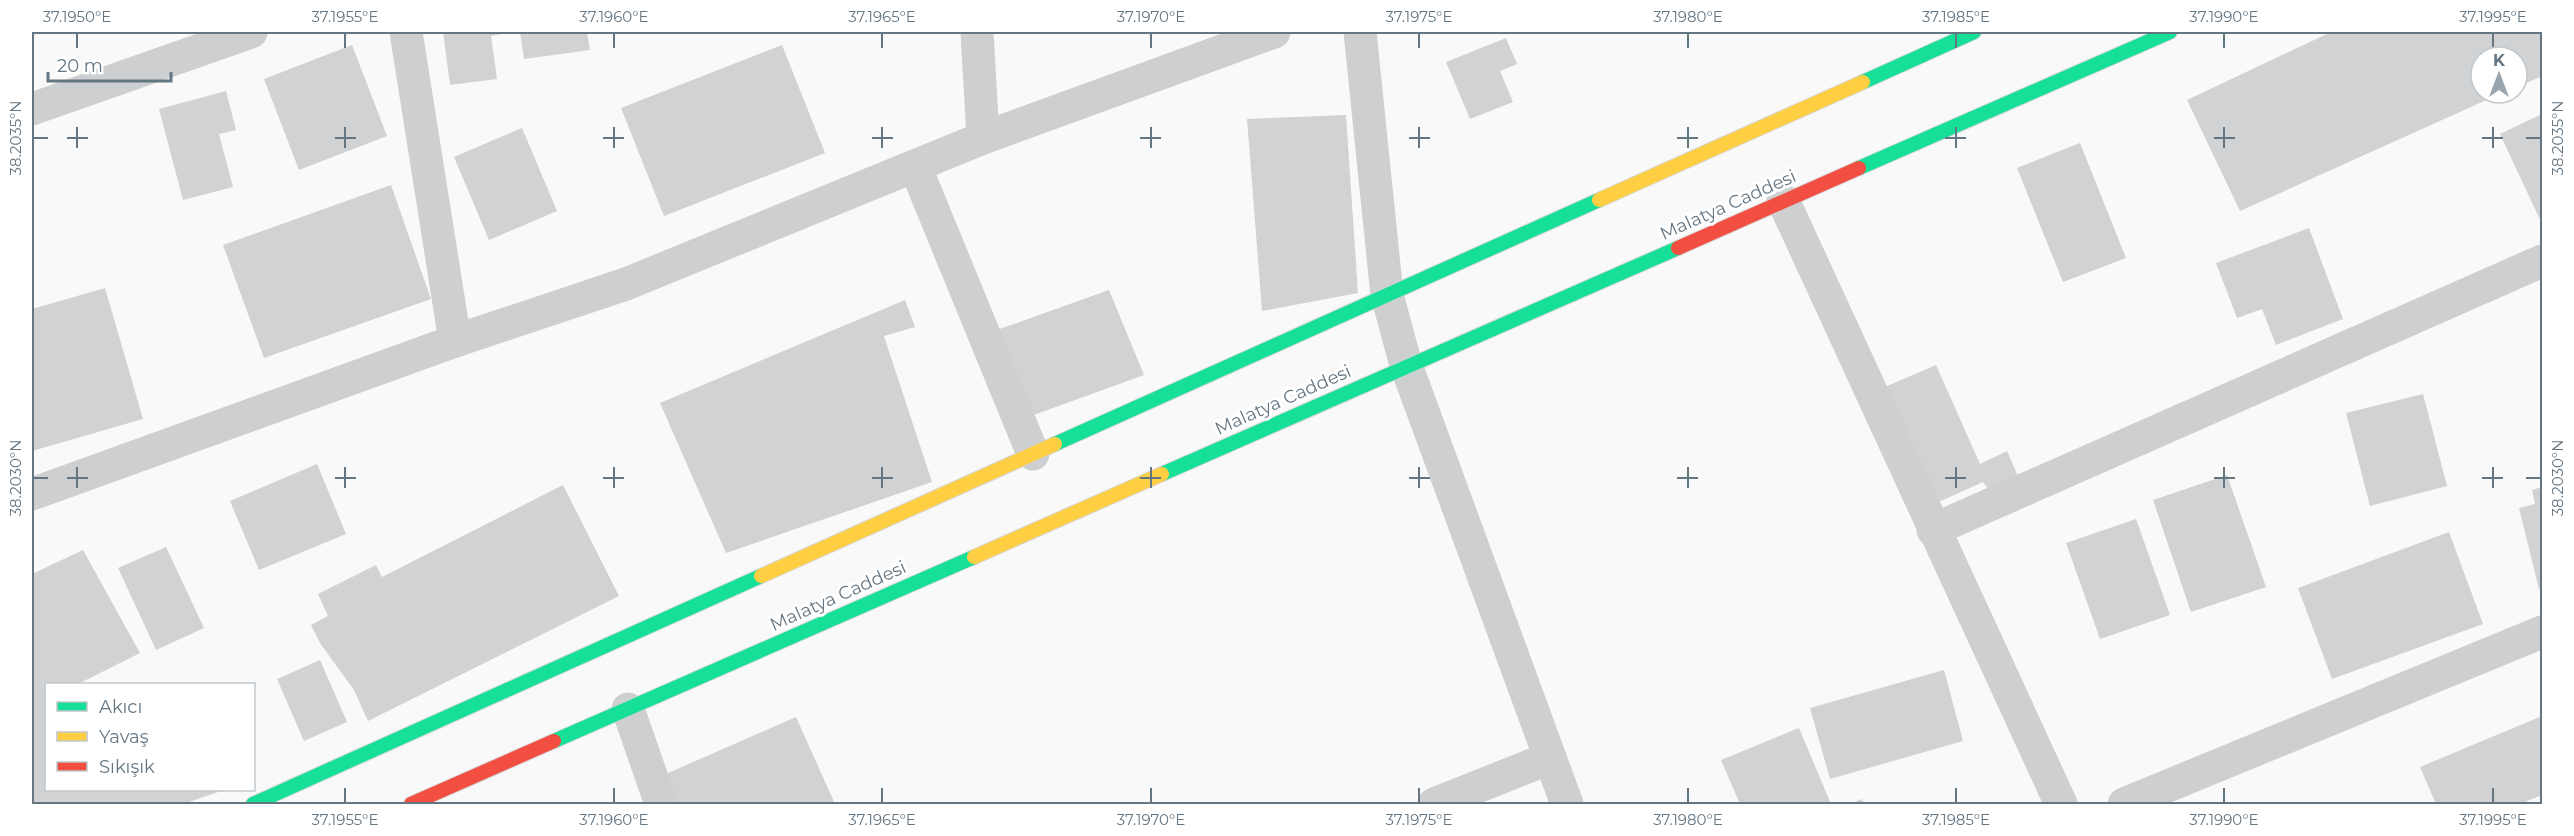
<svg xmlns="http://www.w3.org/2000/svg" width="2574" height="836" viewBox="0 0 2574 836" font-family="Montserrat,sans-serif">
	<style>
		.building { fill: #d0d2d3 }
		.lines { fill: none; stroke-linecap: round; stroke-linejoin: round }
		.fast-casing { stroke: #d5d6d7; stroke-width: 16 }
		.slow-casing { stroke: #d5d6d7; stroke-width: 16 }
		.jam-casing { stroke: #d5d6d7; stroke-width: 16 }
		.street { stroke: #cecfd0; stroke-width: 33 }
		.fast { stroke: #16e098; stroke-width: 14 }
		.slow { stroke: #ffcf43; stroke-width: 14 }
		.jam { stroke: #f24e42; stroke-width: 14 }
		.ticks { fill: none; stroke: #657683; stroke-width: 2 }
		.labels { text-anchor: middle; stroke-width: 6; stroke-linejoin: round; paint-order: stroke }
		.street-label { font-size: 18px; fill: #657683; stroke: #fff }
		.neatline { fill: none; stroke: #657683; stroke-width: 2 }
		.ticks-label { font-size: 15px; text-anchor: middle; fill: #657683 }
	</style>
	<rect width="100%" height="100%" fill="#f9f9f9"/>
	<!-- building -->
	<g class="building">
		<polygon points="443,32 512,32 491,36 497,79 450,85"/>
		<polygon points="520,32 587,32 590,50 524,59"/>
		<polygon points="2331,32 2542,32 2542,76 2517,87 2517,57 2481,57 2481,93 2502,93 2240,211 2187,100"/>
		<polygon points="1506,38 1517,64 1500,71 1513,102 1470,119 1446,62"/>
		<polygon points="352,45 387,136 299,170 264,79"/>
		<polygon points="782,45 825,153 664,216 621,108"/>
		<polygon points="226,91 236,130 219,134 233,187 183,200 159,109"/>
		<polygon points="2542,114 2542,224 2500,134"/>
		<polygon points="1346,115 1358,293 1262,311 1247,119"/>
		<polygon points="522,128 557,211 489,240 454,157"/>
		<polygon points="2080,143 2126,258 2063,282 2017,168"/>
		<polygon points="391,185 431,299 264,358 223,245"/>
		<polygon points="2309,228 2343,319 2276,345 2262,309 2237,318 2216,263"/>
		<polygon points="105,288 143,419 32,451 32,309"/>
		<polygon points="1109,290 1144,375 1031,416 997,330"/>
		<polygon points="905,300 915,327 884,336 932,482 726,553 660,403"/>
		<polygon points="1936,365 1980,464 2007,451 2020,481 1992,494 1983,482 1930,506 1878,390"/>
		<polygon points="2423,394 2447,486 2370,506 2346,413"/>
		<polygon points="317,464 346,534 259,570 230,501"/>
		<polygon points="2227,475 2266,587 2191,612 2153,500"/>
		<polygon points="563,485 619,596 368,721 354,690 320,643 311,625 328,616 318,594 376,565 382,577"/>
		<polygon points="2542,487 2542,588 2539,589 2519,508 2535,504 2532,490"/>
		<polygon points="2136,519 2170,615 2100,639 2066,543"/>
		<polygon points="2449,532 2483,624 2332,679 2298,588"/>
		<polygon points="166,547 204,628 156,650 118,568"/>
		<polygon points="83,550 140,653 78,684 46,684 46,790 224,790 183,804 32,804 32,574"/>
		<polygon points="320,660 347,722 304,741 277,679"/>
		<polygon points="1944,670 1963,741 1830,779 1810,708"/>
		<polygon points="2542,716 2542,795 2520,804 2436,804 2420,767"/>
		<polygon points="796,717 835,804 671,804 659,777"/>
		<polygon points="1799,728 1831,804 1740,804 1721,760"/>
		<polygon points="1862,799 1864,804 1849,804"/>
	</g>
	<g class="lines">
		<defs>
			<g id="fast">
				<polyline points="1863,82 1974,32"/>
				<polyline points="1859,168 2170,32"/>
				<polyline points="1055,444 1599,200"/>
				<polyline points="1162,474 1678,248"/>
				<polyline points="554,741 974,557"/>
				<polyline points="253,804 761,576"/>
			</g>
			<g id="slow">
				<polyline points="1599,200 1863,82"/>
				<polyline points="974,557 1162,474"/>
				<polyline points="761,576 1055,444"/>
			</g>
			<g id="jam">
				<polyline points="1678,248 1859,168"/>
				<polyline points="411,804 554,741"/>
			</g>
		</defs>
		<!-- fast casing -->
		<use href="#fast" class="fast-casing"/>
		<!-- slow casing -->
		<use href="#slow" class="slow-casing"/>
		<!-- jam casing -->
		<use href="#jam" class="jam-casing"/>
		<!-- street -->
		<g class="street">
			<polyline points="406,32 455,341"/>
			<polyline points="977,32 983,138"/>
			<polyline points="1360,32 1387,295 1406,365 1567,804"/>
			<polyline points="32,109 251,32"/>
			<polyline points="915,166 1033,454"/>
			<polyline points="1783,200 2061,804"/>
			<polyline points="32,494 455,341 626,284 983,138 1274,32"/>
			<polyline points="1933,530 2542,261"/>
			<polyline points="628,709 661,804"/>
			<polyline points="1434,804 1550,758"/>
			<polyline points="2124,804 2542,632"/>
		</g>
		<!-- fast -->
		<use href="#fast" class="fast"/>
		<!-- slow -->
		<use href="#slow" class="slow"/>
		<!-- jam -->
		<use href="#jam" class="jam"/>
	</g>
	<!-- ticks -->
	<path class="ticks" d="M77 33V48M345 33V48M614 33V48M882 33V48M1151 33V48M1419 33V48M1688 33V48M1956 33V48M2224 33V48M2493 33V48M77 127V148M345 127V148M614 127V148M882 127V148M1151 127V148M1419 127V148M1688 127V148M1956 127V148M2224 127V148M2493 127V148M33 138H48M67 138H88M335 138H356M603 138H624M872 138H893M1140 138H1161M1409 138H1430M1677 138H1698M1945 138H1966M2214 138H2235M2482 138H2503M2526 138H2541M77 467V488M345 467V488M614 467V488M882 467V488M1151 467V488M1419 467V488M1688 467V488M1956 467V488M2224 467V488M2493 467V488M33 478H48M67 478H88M335 478H356M603 478H624M872 478H893M1140 478H1161M1409 478H1430M1677 478H1698M1945 478H1966M2214 478H2235M2482 478H2503M2526 478H2541M345 788V803M614 788V803M882 788V803M1151 788V803M1419 788V803M1688 788V803M1956 788V803M2224 788V803M2493 788V803"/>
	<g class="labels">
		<!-- street labels -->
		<g class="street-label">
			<text transform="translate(1728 205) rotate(-24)" y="6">Malatya Caddesi</text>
			<text transform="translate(1283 400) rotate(-24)" y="6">Malatya Caddesi</text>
			<text transform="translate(838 596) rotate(-24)" y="6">Malatya Caddesi</text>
		</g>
	</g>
	<!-- border -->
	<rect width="2574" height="836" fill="none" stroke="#ffffff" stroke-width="66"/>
	<!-- legend -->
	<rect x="45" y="683" width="210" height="108" fill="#ffffff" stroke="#c1c8cd" stroke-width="1.5"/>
	<rect x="57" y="702" width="30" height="9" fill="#16e098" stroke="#c1c8cd" stroke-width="1.5"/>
	<text x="99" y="713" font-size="18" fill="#657683">Akıcı</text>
	<rect x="57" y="732" width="30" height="9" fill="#ffcf43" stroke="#c1c8cd" stroke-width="1.5"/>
	<text x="99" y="743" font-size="18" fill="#657683">Yavaş</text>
	<rect x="57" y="762" width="30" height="9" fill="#f24e42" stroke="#c1c8cd" stroke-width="1.5"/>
	<text x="99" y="773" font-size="18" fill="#657683">Sıkışık</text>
	<!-- north arrow -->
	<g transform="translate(2499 75)"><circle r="28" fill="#ffffff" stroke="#c1c8cd" stroke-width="1.5"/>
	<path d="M0-4.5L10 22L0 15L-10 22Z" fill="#99a4ac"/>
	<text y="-9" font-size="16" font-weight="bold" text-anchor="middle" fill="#657683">K</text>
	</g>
	<!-- scale -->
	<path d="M48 72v9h123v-9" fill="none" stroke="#657683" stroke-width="3"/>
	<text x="57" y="72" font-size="18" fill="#657683" stroke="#ffffff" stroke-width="4.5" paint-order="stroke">20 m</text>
	<rect x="33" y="33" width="2508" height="770" class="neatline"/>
	<g class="ticks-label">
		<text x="77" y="22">37.1950°E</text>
		<text x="345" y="22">37.1955°E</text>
		<text x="614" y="22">37.1960°E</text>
		<text x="882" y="22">37.1965°E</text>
		<text x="1151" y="22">37.1970°E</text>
		<text x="1419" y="22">37.1975°E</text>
		<text x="1688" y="22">37.1980°E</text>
		<text x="1956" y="22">37.1985°E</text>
		<text x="2224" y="22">37.1990°E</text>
		<text x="2493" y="22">37.1995°E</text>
		<text transform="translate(16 138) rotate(-90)" y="5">38.2035°N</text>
		<text transform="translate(2558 138) rotate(-90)" y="5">38.2035°N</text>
		<text transform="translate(16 478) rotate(-90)" y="5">38.2030°N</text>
		<text transform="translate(2558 478) rotate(-90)" y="5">38.2030°N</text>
		<text x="345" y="825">37.1955°E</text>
		<text x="614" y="825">37.1960°E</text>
		<text x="882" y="825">37.1965°E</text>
		<text x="1151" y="825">37.1970°E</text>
		<text x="1419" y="825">37.1975°E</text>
		<text x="1688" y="825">37.1980°E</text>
		<text x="1956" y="825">37.1985°E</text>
		<text x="2224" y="825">37.1990°E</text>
		<text x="2493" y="825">37.1995°E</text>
	</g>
</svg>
